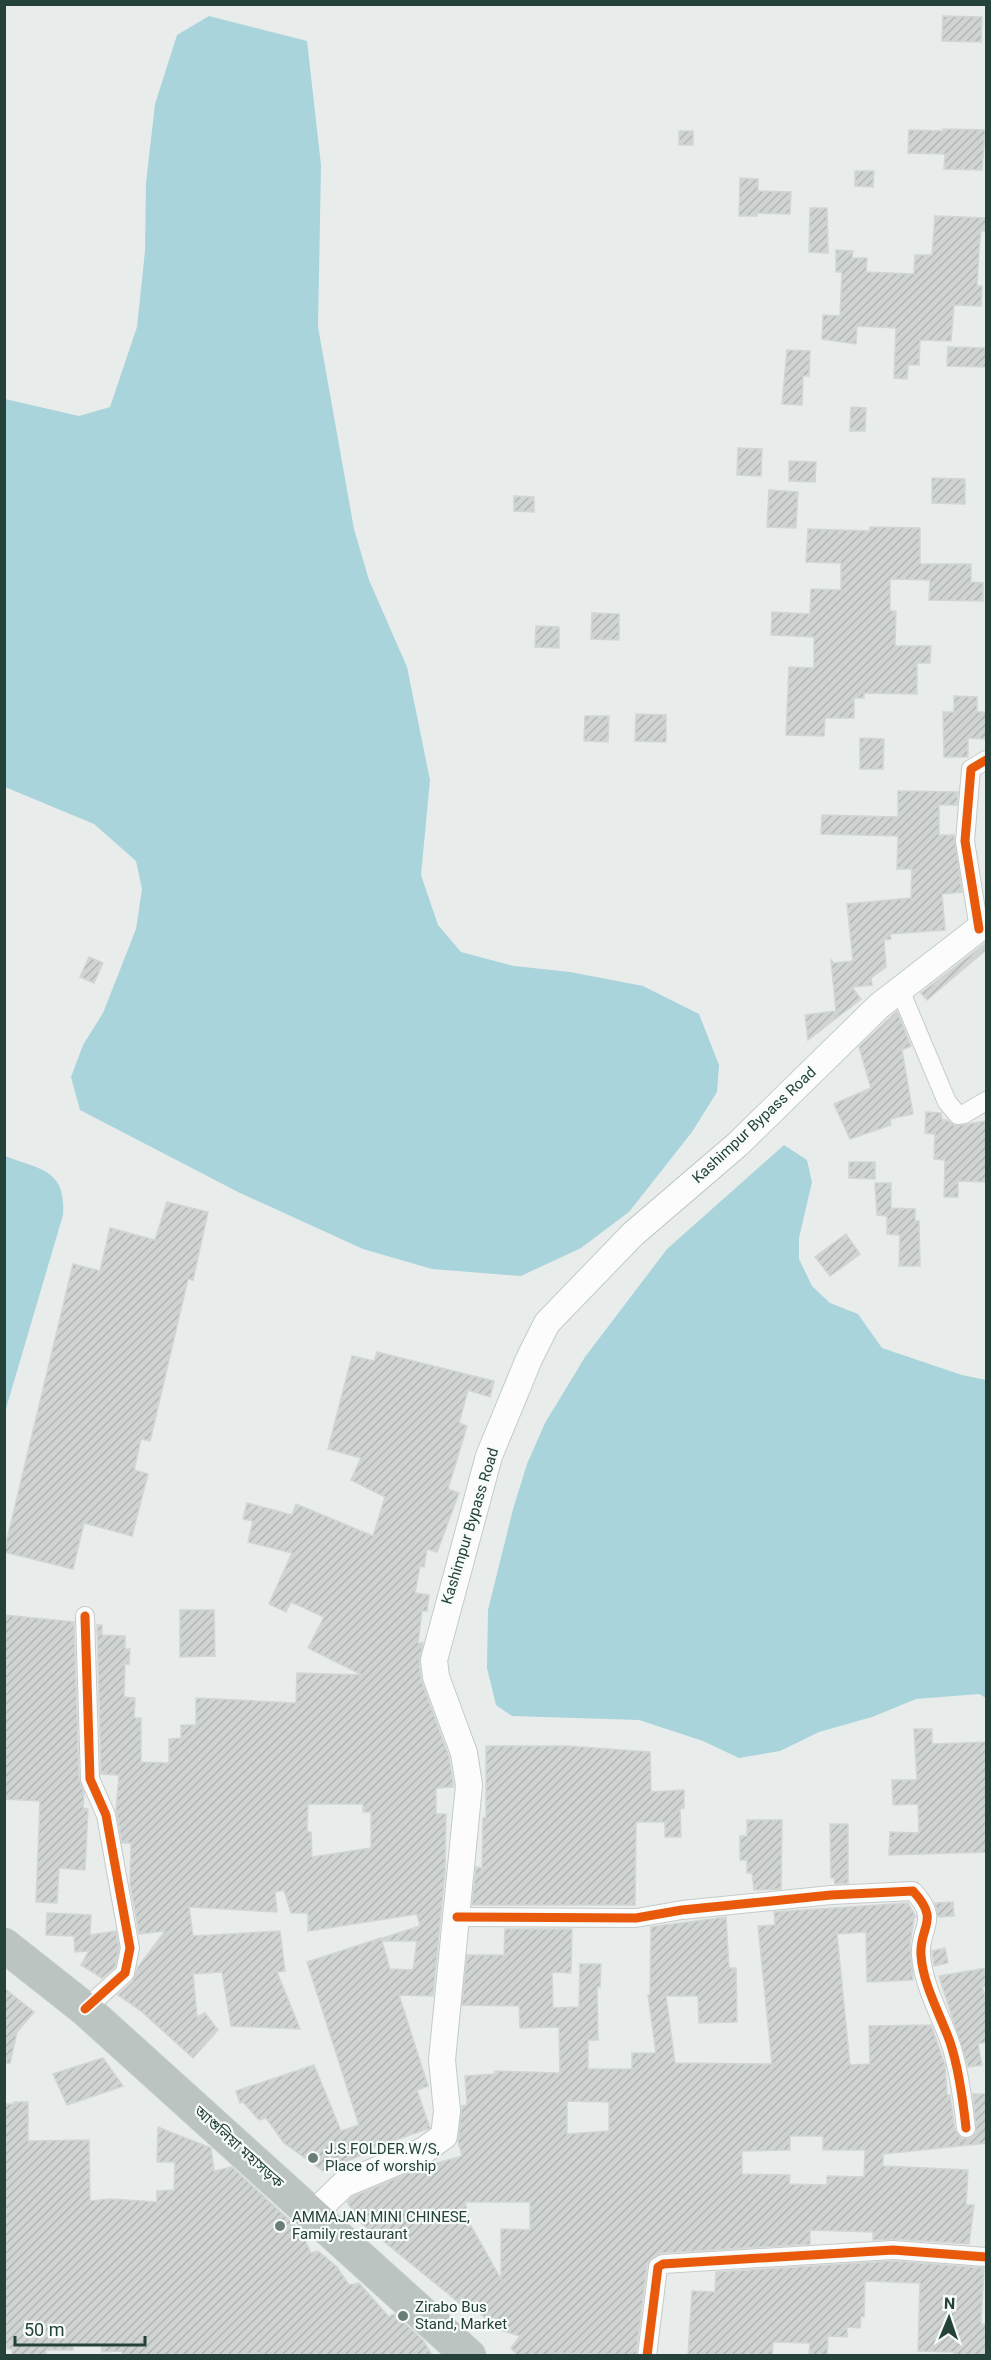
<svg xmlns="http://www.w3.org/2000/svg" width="991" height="2360" viewBox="0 0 991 2360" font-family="Roboto,'Noto Sans Bengali',sans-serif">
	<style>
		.water { fill: #a9d4db }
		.building { fill: url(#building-hatch); stroke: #d1d6d4; stroke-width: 1.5; fill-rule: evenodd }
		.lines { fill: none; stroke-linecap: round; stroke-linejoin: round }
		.street-casing { stroke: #c5cac8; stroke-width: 20 }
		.secondary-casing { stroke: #c3cbc8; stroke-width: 28 }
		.highway-casing { stroke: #c3ccc9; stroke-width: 35 }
		.street { stroke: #fcfcfc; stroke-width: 18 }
		.secondary { stroke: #fcfcfc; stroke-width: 26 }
		.highway { stroke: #bcc4c2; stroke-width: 33 }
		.cycleway-casing { stroke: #f7fbf9; stroke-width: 13 }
		.cycleway { stroke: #e8590c; stroke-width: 9 }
		.poi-dot { fill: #697e78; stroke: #f7fbf9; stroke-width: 2 }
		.labels { text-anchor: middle; stroke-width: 4.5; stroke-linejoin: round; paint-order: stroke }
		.street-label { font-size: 15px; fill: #24423a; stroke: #f7fbf9 }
		.poi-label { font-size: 15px; fill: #24423a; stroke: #f7fbf9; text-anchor: start }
	</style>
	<defs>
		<pattern id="building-hatch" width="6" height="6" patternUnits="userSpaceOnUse" patternTransform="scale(1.5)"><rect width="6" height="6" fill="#cfd4d2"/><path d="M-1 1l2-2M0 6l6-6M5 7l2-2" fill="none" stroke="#b2b7b5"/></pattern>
	</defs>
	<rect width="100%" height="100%" fill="#e8edeb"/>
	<!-- water -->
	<g class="water">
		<polygon points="209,16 307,41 321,165 318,327 354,529 369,580 407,667 430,780 421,875 438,925 461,952 514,966 570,972 643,986 699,1014 719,1065 717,1092 692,1132 629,1212 581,1248 521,1276 432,1269 363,1249 238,1192 80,1110 71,1077 83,1045 103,1013 136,929 142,889 136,861 94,824 5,787 5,399 79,416 110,407 137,327 145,251 146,183 155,104 177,35"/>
		<polygon points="784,1145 807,1160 812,1182 799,1238 799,1259 812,1286 830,1303 858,1314 882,1348 962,1375 986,1380 986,1698 979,1694 916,1699 872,1717 819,1732 780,1751 739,1758 703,1741 639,1720 512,1716 496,1705 487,1668 488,1610 513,1509 527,1464 545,1423 585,1357 667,1249"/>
		<path d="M5 1156C41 1170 66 1169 63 1215L5 1412Z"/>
	</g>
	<!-- building -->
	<g class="building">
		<polygon points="943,16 982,17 981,42 942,41"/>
		<polygon points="943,129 985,130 982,170 944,169 945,154 908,153 909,130 943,131"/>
		<rect x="679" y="131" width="14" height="14"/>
		<polygon points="855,171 874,171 873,187 855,186"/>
		<polygon points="740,178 758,179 758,191 791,192 790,214 757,213 757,216 739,216"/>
		<polygon points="810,208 827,208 828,253 809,252"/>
		<polygon points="935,216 987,218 987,231 981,231 979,249 977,286 982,286 981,306 954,305 951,341 920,340 919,365 908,365 907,379 894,378 896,328 857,326 856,344 822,339 823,315 840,316 842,272 836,272 836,250 853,251 852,258 867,258 866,272 914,274 915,255 932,255"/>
		<polygon points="948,347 987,348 987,367 947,366"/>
		<polygon points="787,350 810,351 809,376 803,376 802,405 782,404"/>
		<polygon points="851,407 866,408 865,431 850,431"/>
		<polygon points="738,448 762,449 761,476 737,475"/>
		<polygon points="789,461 816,462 815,482 789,481"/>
		<polygon points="932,478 965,479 965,504 932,503"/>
		<polygon points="769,490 798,492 796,528 767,527"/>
		<polygon points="514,496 534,497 534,512 514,511"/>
		<polygon points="870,527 920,528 920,564 971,564 971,582 983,583 983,601 929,600 930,580 890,579 890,611 896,611 895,646 931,646 930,663 917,663 917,694 864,693 864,698 854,698 854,718 825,718 824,736 786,735 789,667 814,668 814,637 771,635 772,612 810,614 811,589 841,590 841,563 806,562 808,529 870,531"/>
		<polygon points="592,613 619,614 619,640 591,639"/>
		<polygon points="536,626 559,627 559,648 535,647"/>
		<polygon points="954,696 977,697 977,712 987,712 987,739 968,738 968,757 944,757 943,712 954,712"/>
		<polygon points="636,714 666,715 666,742 635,741"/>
		<polygon points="585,716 609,716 608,742 584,741"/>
		<polygon points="860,738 884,739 883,769 860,769"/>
		<polygon points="898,791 958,792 957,805 939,805 939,835 954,835 962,892 942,894 945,930 890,934 891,939 884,940 886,967 871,978 872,985 852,987 861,999 808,1040 805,1015 836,1011 831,960 834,963 853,961 847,904 911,898 912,869 897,869 898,836 821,834 822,815 898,817"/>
		<polygon points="987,942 987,949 927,1000 921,993"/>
		<polygon points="89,957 103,963 94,983 80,977"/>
		<polygon points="897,1011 911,1046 902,1050 913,1114 890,1119 891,1125 850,1139 834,1104 871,1088 859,1047"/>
		<polygon points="926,1112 941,1113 942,1120 947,1120 955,1126 987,1121 986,1182 958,1181 958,1197 944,1197 945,1160 934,1159 935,1134 925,1133"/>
		<polygon points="849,1162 875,1162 875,1179 849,1178"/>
		<polygon points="875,1183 891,1183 891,1208 915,1209 915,1221 919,1221 920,1266 899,1266 900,1235 887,1234 887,1216 877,1215"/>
		<polygon points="167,1202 208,1212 193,1280 188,1279 150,1441 141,1439 134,1470 148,1474 132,1536 84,1523 73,1569 4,1552 73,1264 100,1271 110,1228 155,1240"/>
		<polygon points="846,1234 860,1254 830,1276 815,1257"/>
		<path d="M377 1352 494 1381 490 1397 468 1390 459 1423 467 1426 448 1489 459 1493 437 1552 427 1549 424 1567 420 1566 415 1593 429 1595 427 1611H422L418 1643H423L419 1661 421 1679 449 1757 453 1783V1787L436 1788V1814H446L445 1872 433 1996 399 1995 428 2086 417 2090 430 2128 361 2152 362 2155 323 2171 284 2143 266 2118 259 2120 243 2102 240 2103 236 2091 314 2065 341 2131 359 2125 307 1962 381 1938 390 1969 413 1970 417 1941H383V1938L420 1926 417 1914 308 1931V1913H291L284 1890 275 1892 277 1912 189 1907 193 1936 280 1931 285 1971 277 1972 300 2029 231 2026 222 1972 193 1974 197 2017 205 2013 218 2030 193 2058 141 2011 118 1995 133 1981 138 1967 165 1931 139 1934 130 1884 131 1843H122L116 1810 119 1775 101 1774 97 1625H102V1635L125 1636V1649H130L129 1664H125L124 1697 135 1698 134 1718H141V1762L169 1763V1739L181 1738V1725H196V1698L296 1703 297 1673 362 1675 308 1648 324 1617 291 1602 286 1612 269 1604 292 1553 248 1542 253 1521 243 1519 247 1503 292 1515 296 1504 373 1536 385 1497 351 1480 361 1458 328 1449 352 1356 374 1361ZM308 1804H363V1812H371V1848L312 1857 311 1832H307Z"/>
		<polygon points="180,1610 214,1610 215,1656 180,1657"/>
		<polygon points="4,1615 74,1622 79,1779 84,1793 83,1808 88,1809 85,1870 59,1868 57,1903 36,1902 40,1801 4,1799"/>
		<polygon points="914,1729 932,1729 932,1744 987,1742 987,1852 889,1855 890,1832 919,1833 918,1804 893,1805 892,1780 917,1780"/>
		<polygon points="486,1746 566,1746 650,1752 651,1792 684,1790 684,1808 680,1809 681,1837 665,1837 665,1822 636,1822 635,1905 472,1905 476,1867 482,1868 483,1818 486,1818"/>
		<polygon points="747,1820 782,1820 781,1889 754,1890 752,1873 747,1873 747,1860 740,1860 740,1836 747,1836"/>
		<polygon points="830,1824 848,1824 848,1883 835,1884 834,1878 831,1878"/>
		<polygon points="953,1902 954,1916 938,1917 935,1903"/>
		<path d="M908 1903 916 1917 914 1918 910 1945 913 1980 867 1982 866 1932 837 1934 850 2065 870 2064 869 2026 931 2025 945 2065 947 2095H950L955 2130 961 2138 968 2139 976 2132 973 2094H987V2143L883 2154V2166L968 2170 966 2205H974L969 2244 894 2239 873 2240V2232L810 2230V2244L662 2253 652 2258 647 2265 636 2355 553 2353 554 2355H517L511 2348 520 2336 494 2328 468 2300 462 2305 361 2223 347 2202 352 2197 423 2167 462 2156 458 2141 462 2106 467 2105 465 2076 495 2074V2071L560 2073 559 2027 520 2028 519 2006 462 2005 467 1955H504L505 1929H572L571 1973 552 1972 553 2008 579 2007 580 1964H601L600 1987H597L598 2040H588V2069H632V2053H656L648 1995H650L651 1927 726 1917 729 1968H736L737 2022 699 2023 698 1996H666L675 2063 772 2064 758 1926 775 1925 774 1912ZM567 2101 609 2102V2131L567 2134ZM790 2136H823V2150H865L864 2177 827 2176V2185L789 2184 790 2175 742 2174V2151L790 2150ZM465 2202H530V2230L501 2229V2279L470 2224Z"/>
		<polygon points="47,1913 91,1915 90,1935 116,1931 119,1948 115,1967 102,1978 81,1965 89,1951 75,1952 74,1936 46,1935"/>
		<polygon points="945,1948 948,1963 934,1966 932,1951"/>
		<polygon points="987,1968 987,1986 982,1987 987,2001 987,2042 978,2044 982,2065 968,2067 939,1976"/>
		<polygon points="4,1988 34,2012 17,2032 10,2063 4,2063"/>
		<polygon points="103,2058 123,2086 67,2105 53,2074"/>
		<polygon points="14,2102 28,2102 28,2141 89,2140 90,2201 110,2199 157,2202 157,2191 174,2190 175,2162 157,2162 158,2127 211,2148 214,2171 232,2167 300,2230 311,2253 318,2251 337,2267 349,2285 359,2283 389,2317 394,2314 423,2340 432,2355 259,2355 259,2353 229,2355 122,2355 122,2351 102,2352 101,2345 73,2344 73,2350 46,2350 46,2355 12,2355 12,2349 4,2349 4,2104 14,2104"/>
		<polygon points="893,2261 984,2268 981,2324 987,2324 987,2355 954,2355 954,2352 918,2351 920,2283 865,2281 864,2317 861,2316 860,2328 847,2327 847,2337 828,2336 827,2355 809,2355 810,2343 773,2342 772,2355 688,2355 692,2291 715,2292 716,2272"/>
	</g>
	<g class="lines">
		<defs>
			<g id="street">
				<polyline points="979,929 965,841 971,769 986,760"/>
				<polyline points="900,990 947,1102 958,1115 964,1114 986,1101"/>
				<polyline points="85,1616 90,1779 106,1815 130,1948 125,1973 85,2009"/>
				<path d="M457 1917 636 1918 682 1910 831 1895 913 1891C941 1921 919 1926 921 1955 923 1985 940 2014 950 2042 959 2069 963 2100 966 2128"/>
				<polyline points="647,2356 658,2267 663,2264 893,2250 986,2257"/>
			</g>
			<polyline id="secondary" points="313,2214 344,2184 423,2151 444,2136 447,2111 442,2060 469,1785 464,1753 436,1677 434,1660 489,1456 529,1359 547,1323 633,1234 738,1144 879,1006 986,923"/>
			<polyline id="highway" points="4,1945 85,2009 469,2356"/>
		</defs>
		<!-- street casing -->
		<use href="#street" class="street-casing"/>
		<!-- secondary casing -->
		<use href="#secondary" class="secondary-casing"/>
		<!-- highway casing -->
		<use href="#highway" class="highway-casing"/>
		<!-- street -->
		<use href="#street" class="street"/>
		<!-- secondary -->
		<use href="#secondary" class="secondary"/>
		<!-- highway -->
		<use href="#highway" class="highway"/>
		<defs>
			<g id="cycleway">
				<polyline points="979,929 965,841 971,769 986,760"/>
				<polyline points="85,1616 90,1779 106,1815 130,1948 125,1973 85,2009"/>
				<path d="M457 1917 636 1918 682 1910 831 1895 913 1891C941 1921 919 1926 921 1955 923 1985 940 2014 950 2042 959 2069 963 2100 966 2128"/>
				<polyline points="647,2356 658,2267 663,2264 893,2250 986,2257"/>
			</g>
		</defs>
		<!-- cycleway casing -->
		<use href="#cycleway" class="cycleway-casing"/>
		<!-- cycleway -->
		<use href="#cycleway" class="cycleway"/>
	</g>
	<!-- markers -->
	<g class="poi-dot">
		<circle cx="313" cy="2158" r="6"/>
		<circle cx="280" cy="2226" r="6"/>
		<circle cx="403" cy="2316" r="6"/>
	</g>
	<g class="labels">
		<!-- street labels -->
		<g class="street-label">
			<text transform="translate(754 1125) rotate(-43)" y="5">Kashimpur Bypass Road</text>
			<text transform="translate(470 1526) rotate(-73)" y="5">Kashimpur Bypass Road</text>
			<text transform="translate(239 2147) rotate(42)" y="5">আশুলিয়া মহাসড়ক</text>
		</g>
		<!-- poi labels -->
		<g class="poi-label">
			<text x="325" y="2154">J.S.FOLDER.W/S,<tspan x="325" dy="17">Place of worship</tspan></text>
			<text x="292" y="2222">AMMAJAN MINI CHINESE,<tspan x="292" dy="17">Family restaurant</tspan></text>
			<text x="415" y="2312">Zirabo Bus<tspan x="415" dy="17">Stand, Market</tspan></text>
		</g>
	</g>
	<!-- border -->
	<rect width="991" height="2360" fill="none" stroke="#24423a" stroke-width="12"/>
	<!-- north arrow -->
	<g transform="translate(949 2318) rotate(2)" stroke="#f7fbf9" stroke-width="4.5" paint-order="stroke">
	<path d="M0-4.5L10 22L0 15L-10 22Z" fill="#24423a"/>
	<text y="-9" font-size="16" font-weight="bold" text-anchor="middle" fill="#24423a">N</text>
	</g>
	<!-- scale -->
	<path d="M15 2336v9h130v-9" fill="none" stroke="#24423a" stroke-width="3"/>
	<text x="24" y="2336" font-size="18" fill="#24423a" stroke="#f7fbf9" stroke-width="4.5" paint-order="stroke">50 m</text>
</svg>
